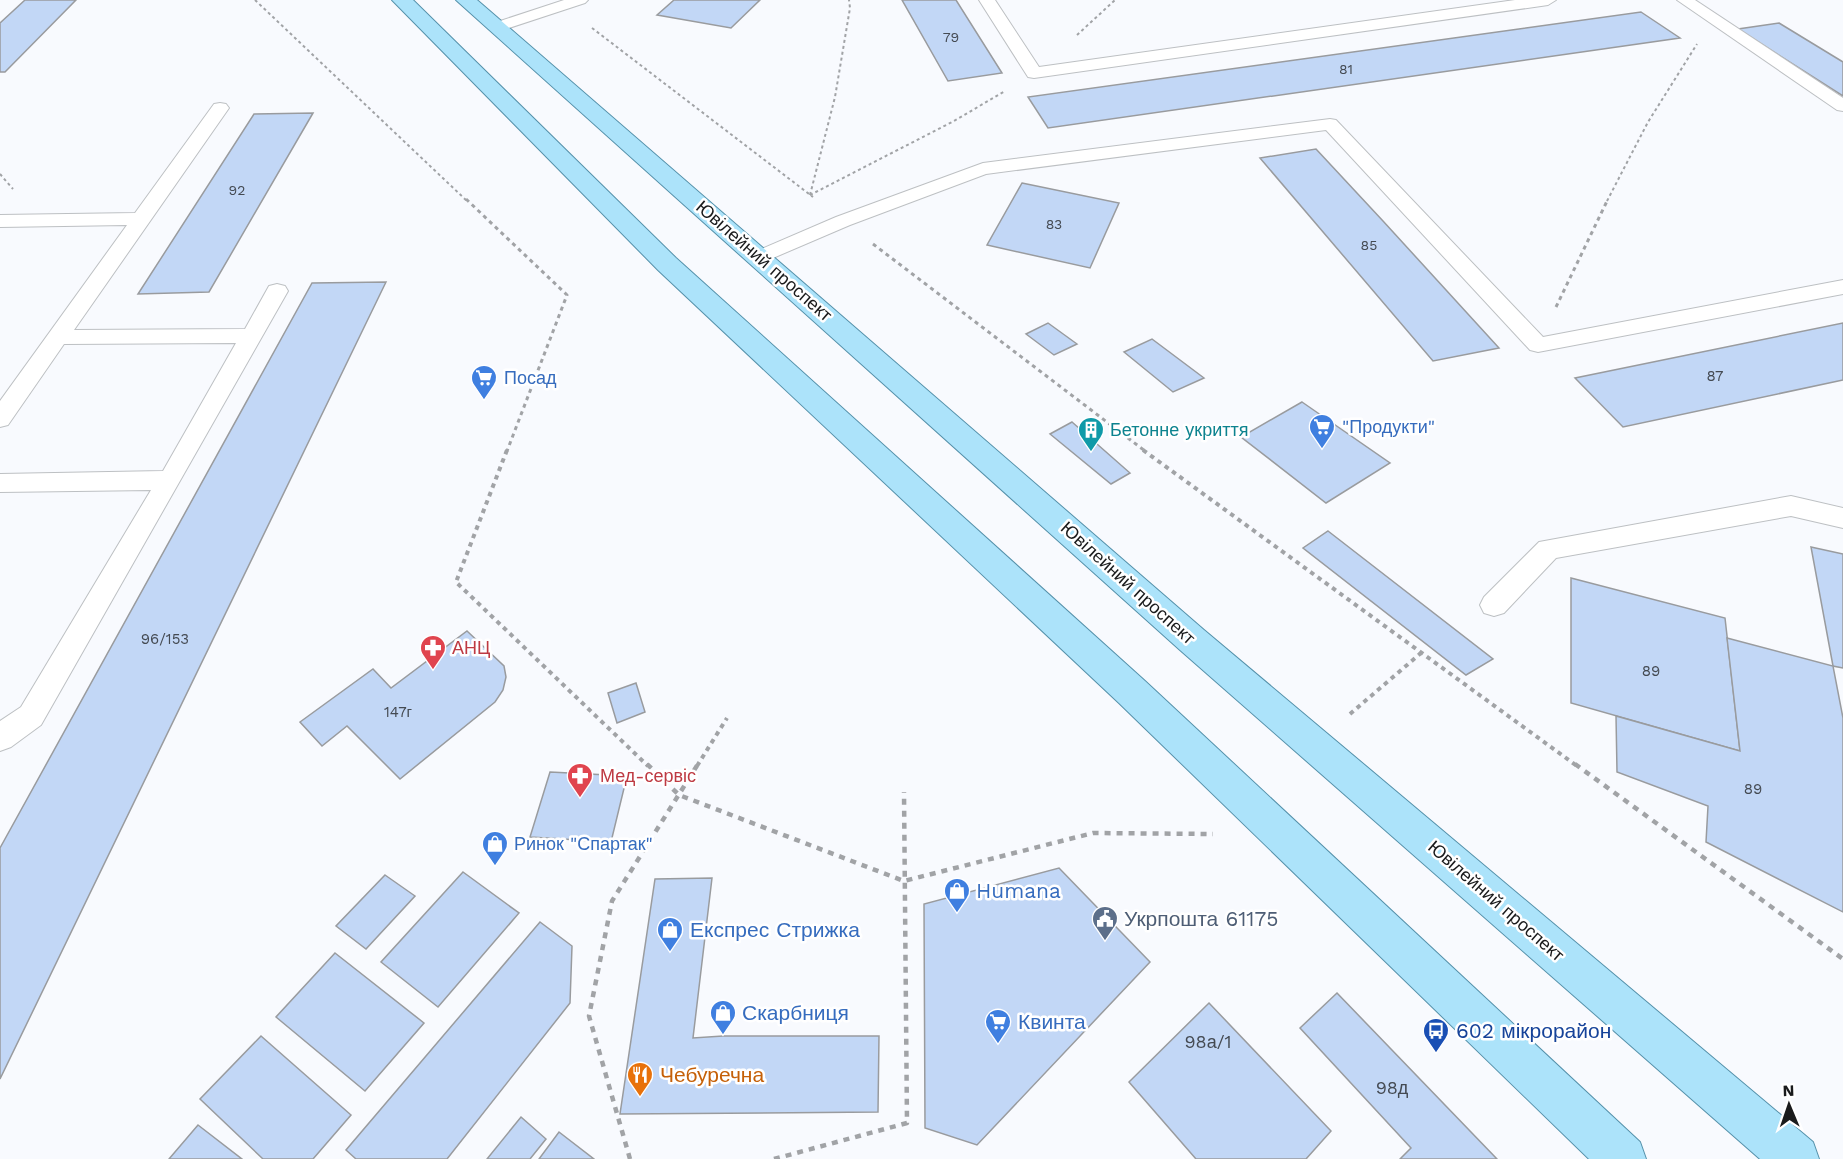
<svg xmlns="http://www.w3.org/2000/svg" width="1843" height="1159" viewBox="0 0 1843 1159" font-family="'Work Sans',sans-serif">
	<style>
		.building { fill: #c2d7f6; stroke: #999b9e; stroke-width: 1.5 }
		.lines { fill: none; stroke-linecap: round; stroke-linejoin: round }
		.lane-casing { stroke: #bdc0c3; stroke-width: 2 }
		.primary-casing { stroke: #5591aa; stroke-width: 2 }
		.path-far3 { stroke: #a1a3a6; stroke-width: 2; stroke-dasharray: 3 3; stroke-linecap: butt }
		.path-far2 { stroke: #a1a3a6; stroke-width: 3; stroke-dasharray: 4 4; stroke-linecap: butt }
		.path-far1 { stroke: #a1a3a6; stroke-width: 4; stroke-dasharray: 4.5 4.5; stroke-linecap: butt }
		.path { stroke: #a1a3a6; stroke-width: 4.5; stroke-dasharray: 6 6; stroke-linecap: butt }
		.lane { fill: #fff; fill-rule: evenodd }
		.primary { fill: #ace3fa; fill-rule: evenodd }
		.labels { text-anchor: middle; stroke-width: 5; stroke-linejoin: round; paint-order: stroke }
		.far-number-label { font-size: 14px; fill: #444a52 }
		.number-label { font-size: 15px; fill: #444a52 }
		.street-label { font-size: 18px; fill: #1a1b1c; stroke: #fff }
		.shop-label { font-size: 18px; fill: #366cbe; stroke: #fff; text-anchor: start }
		.culture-label { font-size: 18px; fill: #0d838f; stroke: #fff; text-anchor: start }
		.health-label { font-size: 18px; fill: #be3a42; stroke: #fff; text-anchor: start }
		.near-number-label { font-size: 18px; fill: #444a52 }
		.near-shop-label { font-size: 21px; fill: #366cbe; stroke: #fff; text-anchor: start }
		.near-service-label { font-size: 21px; fill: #4e5e75; stroke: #fff; text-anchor: start }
		.near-transit-label { font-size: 21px; fill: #164399; stroke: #fff; text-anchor: start }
		.near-food-label { font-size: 21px; fill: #c56008; stroke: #fff; text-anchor: start }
	</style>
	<rect width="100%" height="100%" fill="#f8fafe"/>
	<!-- building -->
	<g class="building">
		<polygon points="25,0 76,0 5,72 0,72 0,23"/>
		<polygon points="674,0 760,0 731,28 657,15"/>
		<polygon points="902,0 956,0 1002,73 948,81"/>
		<polygon points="1641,12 1680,38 1048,128 1028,97"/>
		<polygon points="1779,23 1843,62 1843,96 1738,29"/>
		<polygon points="313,113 209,292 138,294 254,114"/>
		<polygon points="1316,149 1383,221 1499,348 1433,361 1260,158"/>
		<polygon points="1022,183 1119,203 1090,268 987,245"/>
		<polygon points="386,282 0,1079 0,848 312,283"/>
		<polygon points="1048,323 1077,344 1054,355 1026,334"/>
		<polygon points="1843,323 1843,380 1623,427 1575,378"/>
		<polygon points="1152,339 1204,378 1173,392 1124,352"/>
		<polygon points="1302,402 1390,463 1326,503 1241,437"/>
		<polygon points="1072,422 1130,473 1111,484 1050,434"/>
		<polygon points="1328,531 1493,659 1466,675 1303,548"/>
		<polygon points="1811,547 1843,554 1843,668 1833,666"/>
		<polygon points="1571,578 1725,618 1740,751 1571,703"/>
		<polygon points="467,631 504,666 506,677 503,690 495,702 400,779 347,726 322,746 300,722 373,669 391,688"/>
		<polygon points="1727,638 1833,666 1843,718 1843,912 1706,842 1708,806 1617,772 1616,716 1740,751"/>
		<polygon points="636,683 645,712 617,723 608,693"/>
		<polygon points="550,772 627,776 611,842 530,837"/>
		<polygon points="1059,868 1150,962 977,1145 925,1128 924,904"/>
		<polygon points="463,872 519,913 438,1007 381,962"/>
		<polygon points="385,875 415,896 366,949 336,926"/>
		<polygon points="712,878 693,1038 723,1036 879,1036 878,1112 620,1114 655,879"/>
		<polygon points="540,922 572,946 570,1003 447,1159 356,1159 346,1150"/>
		<polygon points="335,953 424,1023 365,1091 276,1017"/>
		<polygon points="1337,993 1497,1159 1400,1159 1411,1148 1300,1028"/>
		<polygon points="1209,1003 1331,1131 1306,1159 1196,1159 1129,1082"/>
		<polygon points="261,1036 351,1115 313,1159 263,1159 200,1099"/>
		<polygon points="521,1117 546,1139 530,1159 487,1159"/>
		<polygon points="198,1125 242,1159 169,1159"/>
		<polygon points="559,1132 594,1159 539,1159"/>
	</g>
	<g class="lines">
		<defs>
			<g id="lane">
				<polygon points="564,0 588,0 585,3 503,30 497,32 489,27 491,24"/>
				<polygon points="979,0 995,0 1039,67 1515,0 1556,0 1548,5 1034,78 1028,77"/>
				<polygon points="1677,0 1695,0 1843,98 1843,111 1837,110"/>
				<polygon points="220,103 226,104 229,108 74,330 245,329 269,286 277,284 285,286 288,291 41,725 11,747 0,751 0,721 21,707 151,490 0,492 0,474 163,471 236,343 64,344 8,425 0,427 0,401 127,225 0,227 0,215 135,213 214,104"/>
				<polygon points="1330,119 1336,120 1543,337 1843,280 1843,294 1538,352 1530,350 1326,130 986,174 850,225 766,261 759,263 752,261 749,257 752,253 836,217 983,163"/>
				<polygon points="1791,496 1843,508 1843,528 1791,516 1556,558 1504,613 1494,616 1484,613 1480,605 1484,597 1539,542"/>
			</g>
			<g id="primary">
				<polygon points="392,0 413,0 676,258 1145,681 1640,1142 1646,1159 1589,1159 1119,703 658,270"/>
				<polygon points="456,0 477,0 1204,630 1813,1142 1819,1159 1760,1159 1180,650"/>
			</g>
		</defs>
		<!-- lane casing -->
		<use href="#lane" class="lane-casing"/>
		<!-- primary casing -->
		<use href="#primary" class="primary-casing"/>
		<!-- path-far3 -->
		<g class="path-far3">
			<polyline points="255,0 467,201"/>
			<polyline points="592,28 813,197"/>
			<polyline points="1077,35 1115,0"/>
			<polyline points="0,174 13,189"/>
			<polyline points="810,195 954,121 1005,91"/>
			<polyline points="810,195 835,97 850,8 849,0"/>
			<polyline points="1607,201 1648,122 1697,44"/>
		</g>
		<!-- path-far2 -->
		<g class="path-far2">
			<polyline points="466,199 567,295 507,451"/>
			<polyline points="873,244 1145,451"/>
			<polyline points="1556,307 1608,199"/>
		</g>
		<!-- path-far1 -->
		<g class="path-far1">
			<polyline points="507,450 456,582 648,766"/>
			<polyline points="1143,450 1577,766"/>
			<polyline points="1350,714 1421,653"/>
			<polyline points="697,766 727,718"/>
		</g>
		<!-- path -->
		<g class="path">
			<polyline points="647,764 679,795 904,881 1093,833 1213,834"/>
			<polyline points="1575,764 1843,959"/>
			<polyline points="630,1159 589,1016 612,901 698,764"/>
			<polyline points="774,1159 907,1123 904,792"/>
		</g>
		<!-- lane -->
		<use href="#lane" class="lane"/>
		<!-- primary -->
		<use href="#primary" class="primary"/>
	</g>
	<!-- icons -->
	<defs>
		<symbol id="supermarket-pin" viewBox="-11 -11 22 30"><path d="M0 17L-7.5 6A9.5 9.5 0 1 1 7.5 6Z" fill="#3f7fe0" stroke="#fff"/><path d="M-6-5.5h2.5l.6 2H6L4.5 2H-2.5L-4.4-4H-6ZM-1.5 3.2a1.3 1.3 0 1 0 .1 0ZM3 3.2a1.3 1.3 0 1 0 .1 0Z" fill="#fff"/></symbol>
		<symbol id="building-pin" viewBox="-11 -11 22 30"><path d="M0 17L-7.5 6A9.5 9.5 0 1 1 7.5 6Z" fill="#0f9aa8" stroke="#fff"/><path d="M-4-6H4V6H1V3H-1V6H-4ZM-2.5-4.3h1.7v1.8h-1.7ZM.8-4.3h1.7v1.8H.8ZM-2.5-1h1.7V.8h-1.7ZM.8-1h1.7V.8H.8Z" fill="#fff"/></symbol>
		<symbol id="pharmacy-pin" viewBox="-11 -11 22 30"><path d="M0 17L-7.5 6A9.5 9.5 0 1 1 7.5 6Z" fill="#e0444e" stroke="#fff"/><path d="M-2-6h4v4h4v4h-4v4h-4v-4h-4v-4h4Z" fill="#fff"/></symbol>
		<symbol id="shop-pin" viewBox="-11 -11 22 30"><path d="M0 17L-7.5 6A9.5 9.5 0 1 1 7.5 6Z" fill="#3f7fe0" stroke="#fff"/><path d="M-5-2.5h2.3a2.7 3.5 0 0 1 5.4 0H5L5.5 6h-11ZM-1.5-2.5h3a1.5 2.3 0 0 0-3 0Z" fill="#fff"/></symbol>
		<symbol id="civic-pin" viewBox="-11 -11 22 30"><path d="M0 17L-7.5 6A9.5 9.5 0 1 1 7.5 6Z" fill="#5c6f8a" stroke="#fff"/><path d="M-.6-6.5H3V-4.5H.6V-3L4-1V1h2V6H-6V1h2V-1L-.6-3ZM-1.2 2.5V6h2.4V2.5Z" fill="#fff"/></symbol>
		<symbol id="bus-pin" viewBox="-11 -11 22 30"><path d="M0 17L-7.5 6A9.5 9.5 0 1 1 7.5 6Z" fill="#1a4fb4" stroke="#fff"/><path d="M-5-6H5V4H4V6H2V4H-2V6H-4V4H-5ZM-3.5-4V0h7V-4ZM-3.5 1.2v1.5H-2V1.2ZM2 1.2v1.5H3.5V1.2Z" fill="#fff"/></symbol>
		<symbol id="restaurant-pin" viewBox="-11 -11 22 30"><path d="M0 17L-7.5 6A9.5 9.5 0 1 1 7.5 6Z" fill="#e8710a" stroke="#fff"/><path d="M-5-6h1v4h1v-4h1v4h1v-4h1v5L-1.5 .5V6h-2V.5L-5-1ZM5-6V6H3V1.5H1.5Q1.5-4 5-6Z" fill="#fff"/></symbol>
	</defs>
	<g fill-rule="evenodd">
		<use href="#supermarket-pin" x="469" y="363" width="30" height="40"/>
		<use href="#supermarket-pin" x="1307" y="412" width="30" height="40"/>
		<use href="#building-pin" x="1076" y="415" width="30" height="40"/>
		<use href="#pharmacy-pin" x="418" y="633" width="30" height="40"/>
		<use href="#pharmacy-pin" x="565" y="761" width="30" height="40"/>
		<use href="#shop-pin" x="480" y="829" width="30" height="40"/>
		<use href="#shop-pin" x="942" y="876" width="30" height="40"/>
		<use href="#civic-pin" x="1090" y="904" width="30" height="40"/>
		<use href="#shop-pin" x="655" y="915" width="30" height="40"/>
		<use href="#shop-pin" x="708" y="998" width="30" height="40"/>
		<use href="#supermarket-pin" x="983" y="1007" width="30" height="40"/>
		<use href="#bus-pin" x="1421" y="1016" width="30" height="40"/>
		<use href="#restaurant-pin" x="625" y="1060" width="30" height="40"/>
	</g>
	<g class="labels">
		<!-- far-number labels -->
		<g class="far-number-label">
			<text x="951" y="42">79</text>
			<text x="1346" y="74">81</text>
			<text x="237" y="195">92</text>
			<text x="1054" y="229">83</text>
			<text x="1369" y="250">85</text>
		</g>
		<!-- number labels -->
		<g class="number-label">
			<text x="1715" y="381">87</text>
			<text x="165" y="644">96/153</text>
			<text x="1651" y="676">89</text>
			<text x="398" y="717">147г</text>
			<text x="1753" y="794">89</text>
		</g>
		<!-- street labels -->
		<g class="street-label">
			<text transform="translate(764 261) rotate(41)" y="6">Ювілейний проспект</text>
			<text transform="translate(1128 583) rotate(42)" y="6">Ювілейний проспект</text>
			<text transform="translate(1496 901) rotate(41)" y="6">Ювілейний проспект</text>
		</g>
		<!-- shop labels -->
		<g class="shop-label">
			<text x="504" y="384">Посад</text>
			<text x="1342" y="433">"Продукти"</text>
			<text x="514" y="850">Ринок "Спартак"</text>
		</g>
		<!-- culture labels -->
		<g class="culture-label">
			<text x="1110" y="436">Бетонне укриття</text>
		</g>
		<!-- health labels -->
		<g class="health-label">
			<text x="452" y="654">АНЦ</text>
			<text x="600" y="782">Мед-сервіс</text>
		</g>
		<!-- near-number labels -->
		<g class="near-number-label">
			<text x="1208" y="1048">98а/1</text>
			<text x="1392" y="1094">98д</text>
		</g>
		<!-- near-shop labels -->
		<g class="near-shop-label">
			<text x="976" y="898">Humana</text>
			<text x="690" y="937">Експрес Стрижка</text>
			<text x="742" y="1020">Скарбниця</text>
			<text x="1018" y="1029">Квинта</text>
		</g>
		<!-- near-service labels -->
		<g class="near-service-label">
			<text x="1124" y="926">Укрпошта 61175</text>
		</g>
		<!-- near-transit labels -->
		<g class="near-transit-label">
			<text x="1456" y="1038">602 мікрорайон</text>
		</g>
		<!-- near-food labels -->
		<g class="near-food-label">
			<text x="660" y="1082">Чебуречна</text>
		</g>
	</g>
	<!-- north arrow -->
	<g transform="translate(1789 1105) rotate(358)" stroke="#ffffff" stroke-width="4.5" paint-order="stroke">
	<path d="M0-4.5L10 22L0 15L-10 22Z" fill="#1a1b1c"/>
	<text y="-9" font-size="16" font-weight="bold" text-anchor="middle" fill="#1a1b1c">N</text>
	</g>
</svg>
